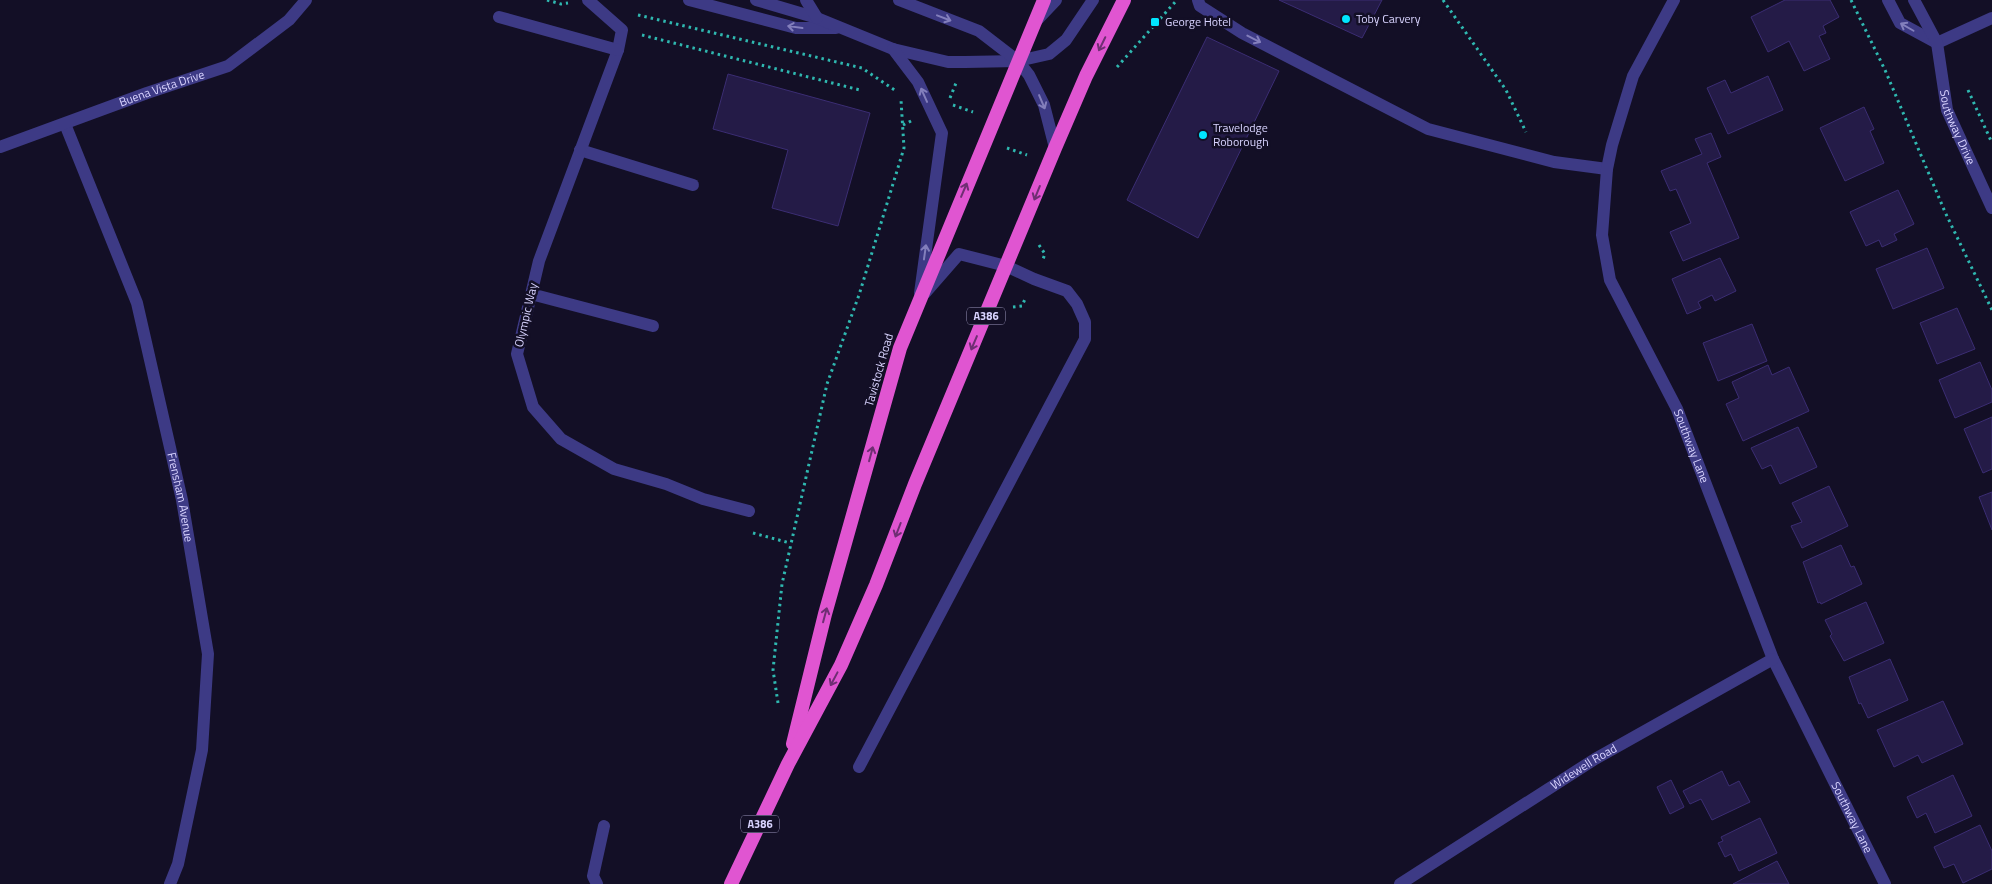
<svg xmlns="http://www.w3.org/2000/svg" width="1992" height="884" viewBox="0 0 1992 884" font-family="'Titillium Web',sans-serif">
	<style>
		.building { fill: #241b47; stroke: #3b2d73 }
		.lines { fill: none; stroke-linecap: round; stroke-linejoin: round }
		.path { stroke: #2fb8b0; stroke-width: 3; stroke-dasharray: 2.5 4; stroke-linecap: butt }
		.service { stroke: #3d3a85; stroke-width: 12 }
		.minor { stroke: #3d3a85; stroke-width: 12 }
		.tertiary { stroke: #3d3a85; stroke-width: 12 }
		.trunk { stroke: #e055d1; stroke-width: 14 }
		.oneway { stroke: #837fbc }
		.oneway2 { stroke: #6f2e73 }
		.poi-dot { fill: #00e5ff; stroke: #130f26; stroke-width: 2 }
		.labels { text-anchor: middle; stroke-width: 5; stroke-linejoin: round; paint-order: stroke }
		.shield { fill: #130f26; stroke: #9e99be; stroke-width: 1 }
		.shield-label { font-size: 11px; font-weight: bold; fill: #d9d4ff }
		.poi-label { font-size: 12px; fill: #d9d4ff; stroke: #130f26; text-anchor: start }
		.street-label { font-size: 12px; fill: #d9d4ff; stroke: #130f26 }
	</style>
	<rect width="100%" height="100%" fill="#130f26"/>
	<!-- building -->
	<g class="building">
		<polygon points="1279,0 1382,0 1362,38"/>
		<polygon points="1785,0 1830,0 1839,17 1823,26 1826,33 1819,36 1830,59 1804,71 1789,41 1768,52 1751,17"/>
		<polygon points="1207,37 1279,71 1198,238 1127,200"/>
		<polygon points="728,74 870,113 838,226 772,208 788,150 713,129"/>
		<polygon points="1768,76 1783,110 1728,134 1707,88 1725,80 1731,93"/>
		<polygon points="1864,107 1874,129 1870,131 1884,163 1845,181 1820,128"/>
		<polygon points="1711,133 1721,157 1707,163 1739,238 1683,261 1670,232 1691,223 1676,189 1670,191 1661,171 1702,154 1695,139"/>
		<polygon points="1898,190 1914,224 1894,234 1897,240 1882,247 1879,240 1866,246 1850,212"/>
		<polygon points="1927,248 1944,288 1893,309 1876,269"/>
		<polygon points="1720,258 1736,291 1715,301 1712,295 1698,302 1701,308 1687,314 1672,279"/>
		<polygon points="1957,308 1975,349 1937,364 1920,323"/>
		<polygon points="1752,324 1767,361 1718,381 1703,343"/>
		<polygon points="1980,362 1992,390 1992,402 1955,418 1939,380"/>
		<polygon points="1768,365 1772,375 1789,367 1809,411 1743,441 1726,404 1739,398 1732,382"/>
		<polygon points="1992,417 1992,469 1983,473 1964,429"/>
		<polygon points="1798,427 1817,467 1780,484 1771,465 1762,469 1751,448"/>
		<polygon points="1829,486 1848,526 1802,548 1791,526 1802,522 1792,503"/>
		<polygon points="1992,492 1992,530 1979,497"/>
		<polygon points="1841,545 1851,567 1854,566 1862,584 1821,604 1820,602 1818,603 1803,562"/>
		<polygon points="1866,602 1884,643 1844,661 1830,636 1832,634 1825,620"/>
		<polygon points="1890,659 1908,700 1868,718 1861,703 1859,704 1849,677"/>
		<polygon points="1943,701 1963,744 1922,763 1918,755 1894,767 1877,730"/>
		<polygon points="1722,771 1729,786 1739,781 1750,802 1712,820 1701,799 1690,804 1683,791"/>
		<polygon points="1953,775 1972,816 1935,833 1926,813 1917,818 1907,797"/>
		<polygon points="1671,780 1684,807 1670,814 1657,787"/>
		<polygon points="1760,818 1777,853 1739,871 1731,854 1725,857 1718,843 1723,841 1721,837"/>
		<polygon points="1980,825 1992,851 1992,869 1963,883 1954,864 1944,868 1934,847"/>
		<polygon points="1777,861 1789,884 1733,884"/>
	</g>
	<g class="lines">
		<!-- path -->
		<g class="path">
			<polyline points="547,0 561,4 568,3"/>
			<polyline points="1443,0 1506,90 1526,132"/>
			<polyline points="1851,0 1885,70 1945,212 1992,310"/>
			<polyline points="638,15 862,68 896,91"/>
			<polyline points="642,35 860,90"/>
			<polyline points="1117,67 1176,1"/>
			<polyline points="1968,90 1992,143"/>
			<polyline points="950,98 956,83"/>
			<polyline points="953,105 973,112"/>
			<polyline points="903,125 913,120"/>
			<polyline points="1007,148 1027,155"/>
			<polyline points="1039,245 1045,254 1043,259"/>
			<polyline points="1013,307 1022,306 1025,299"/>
			<polyline points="753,533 790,543"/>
			<polyline points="778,703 773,670 782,584 827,384 859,295 904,148 901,100"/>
		</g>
		<!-- service -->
		<g class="service">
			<polyline points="689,0 796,28 836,28"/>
			<polyline points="756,0 817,18 893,49 948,62 965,62 1018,61 1049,54 1066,40 1093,0"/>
			<polyline points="806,0 817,18"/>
			<polyline points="899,0 979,31 1018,61 1029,75 1044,105 1055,148"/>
			<polyline points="1198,0 1200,6 1242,33 1428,129 1554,162 1607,169"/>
			<polyline points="893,49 918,82 942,133 920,293"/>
			<polyline points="580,150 693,185"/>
			<polyline points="925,293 959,254 1006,266"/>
			<polyline points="531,294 653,326"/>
		</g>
		<!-- minor -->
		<g class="minor">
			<polyline points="588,0 622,30 618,50 539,261 517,354 533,407 561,439 614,469 666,484 703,499 749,511"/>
			<path id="s1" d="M1674 0 1633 76 1612 145 1607 169 1602 235 1610 280 1677 409 1773 659 1885 884"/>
			<polyline points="499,17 618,50"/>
			<polyline points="1937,43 1992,18"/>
			<path id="s2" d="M65 124 137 303 182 500 208 654 202 750 178 864 170 884"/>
			<path id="s3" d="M0 147 147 93 228 66 289 20 306 0"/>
			<polyline points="859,767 1085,339 1085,322 1077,304 1067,291 1034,279 1006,266"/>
			<polyline points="597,884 593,876 604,826"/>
			<path id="s4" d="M1400 884 1595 759 1773 659"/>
		</g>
		<!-- tertiary -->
		<g class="tertiary">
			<polyline points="1888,0 1900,23 1937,43"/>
			<path id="s5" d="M1914 0 1937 43 1947 110 1992 208"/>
			<polyline points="1037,20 1056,0"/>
		</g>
		<!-- trunk -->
		<g class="trunk">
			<polyline points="793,744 825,614 900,348 1044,0"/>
			<polyline points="731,884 788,764 841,665 876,585 915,484 1055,148 1086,76 1124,0"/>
		</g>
	</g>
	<!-- one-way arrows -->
	<defs><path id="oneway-shaft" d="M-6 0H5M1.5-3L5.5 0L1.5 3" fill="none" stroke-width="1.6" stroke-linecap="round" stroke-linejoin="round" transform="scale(1.25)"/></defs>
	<g class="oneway">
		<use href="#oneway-shaft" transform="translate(944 18) rotate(21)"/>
		<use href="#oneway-shaft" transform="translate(795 27) rotate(-172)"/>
		<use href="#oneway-shaft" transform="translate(1907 27) rotate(-150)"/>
		<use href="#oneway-shaft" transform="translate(1254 39) rotate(27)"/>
		<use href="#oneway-shaft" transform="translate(924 95) rotate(-114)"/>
		<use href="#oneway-shaft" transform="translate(1042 102) rotate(67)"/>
		<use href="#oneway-shaft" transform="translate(925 252) rotate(-82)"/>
	</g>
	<g class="oneway2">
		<use href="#oneway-shaft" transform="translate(1102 44) rotate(116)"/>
		<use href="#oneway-shaft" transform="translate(964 190) rotate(-67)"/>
		<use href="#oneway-shaft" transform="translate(1037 193) rotate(112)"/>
		<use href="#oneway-shaft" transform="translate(974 343) rotate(113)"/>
		<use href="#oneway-shaft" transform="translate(871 454) rotate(-75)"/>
		<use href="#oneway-shaft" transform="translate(898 530) rotate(111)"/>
		<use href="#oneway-shaft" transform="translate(825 615) rotate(-75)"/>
		<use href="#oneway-shaft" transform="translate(834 679) rotate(118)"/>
	</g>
	<!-- markers -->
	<g class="poi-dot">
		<circle cx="1346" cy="19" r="5"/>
		<rect x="1150" y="17" width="10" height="10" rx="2.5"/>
		<circle cx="1203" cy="135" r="5"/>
	</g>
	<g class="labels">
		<!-- shield labels -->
		<g class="shield">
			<rect x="967" y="307.5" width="38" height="17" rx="4"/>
			<rect x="741" y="815.5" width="38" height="17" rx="4"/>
		</g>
		<g class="shield-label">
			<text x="986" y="320">A386</text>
			<text x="760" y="828">A386</text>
		</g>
		<!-- poi labels -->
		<g class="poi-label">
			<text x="1356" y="23">Toby Carvery</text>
			<text x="1165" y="26">George Hotel</text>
			<text x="1213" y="132">Travelodge<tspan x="1213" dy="14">Roborough</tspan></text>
		</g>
		<!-- street labels -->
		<g class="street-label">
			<text dy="4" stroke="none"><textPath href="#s3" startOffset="172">Buena Vista Drive</textPath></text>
			<text dy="4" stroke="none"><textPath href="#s5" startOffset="136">Southway Drive</textPath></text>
			<text transform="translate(526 315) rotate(-77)" y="4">Olympic Way</text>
			<text transform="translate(879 370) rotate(-74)" y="4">Tavistock Road</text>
			<text dy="4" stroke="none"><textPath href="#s1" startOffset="480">Southway Lane</textPath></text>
			<text dy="4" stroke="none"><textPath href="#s2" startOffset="392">Frensham Avenue</textPath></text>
			<text dy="4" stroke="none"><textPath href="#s4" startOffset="218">Widewell Road</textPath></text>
			<text dy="4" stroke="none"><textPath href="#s1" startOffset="885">Southway Lane</textPath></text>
		</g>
	</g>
</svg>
